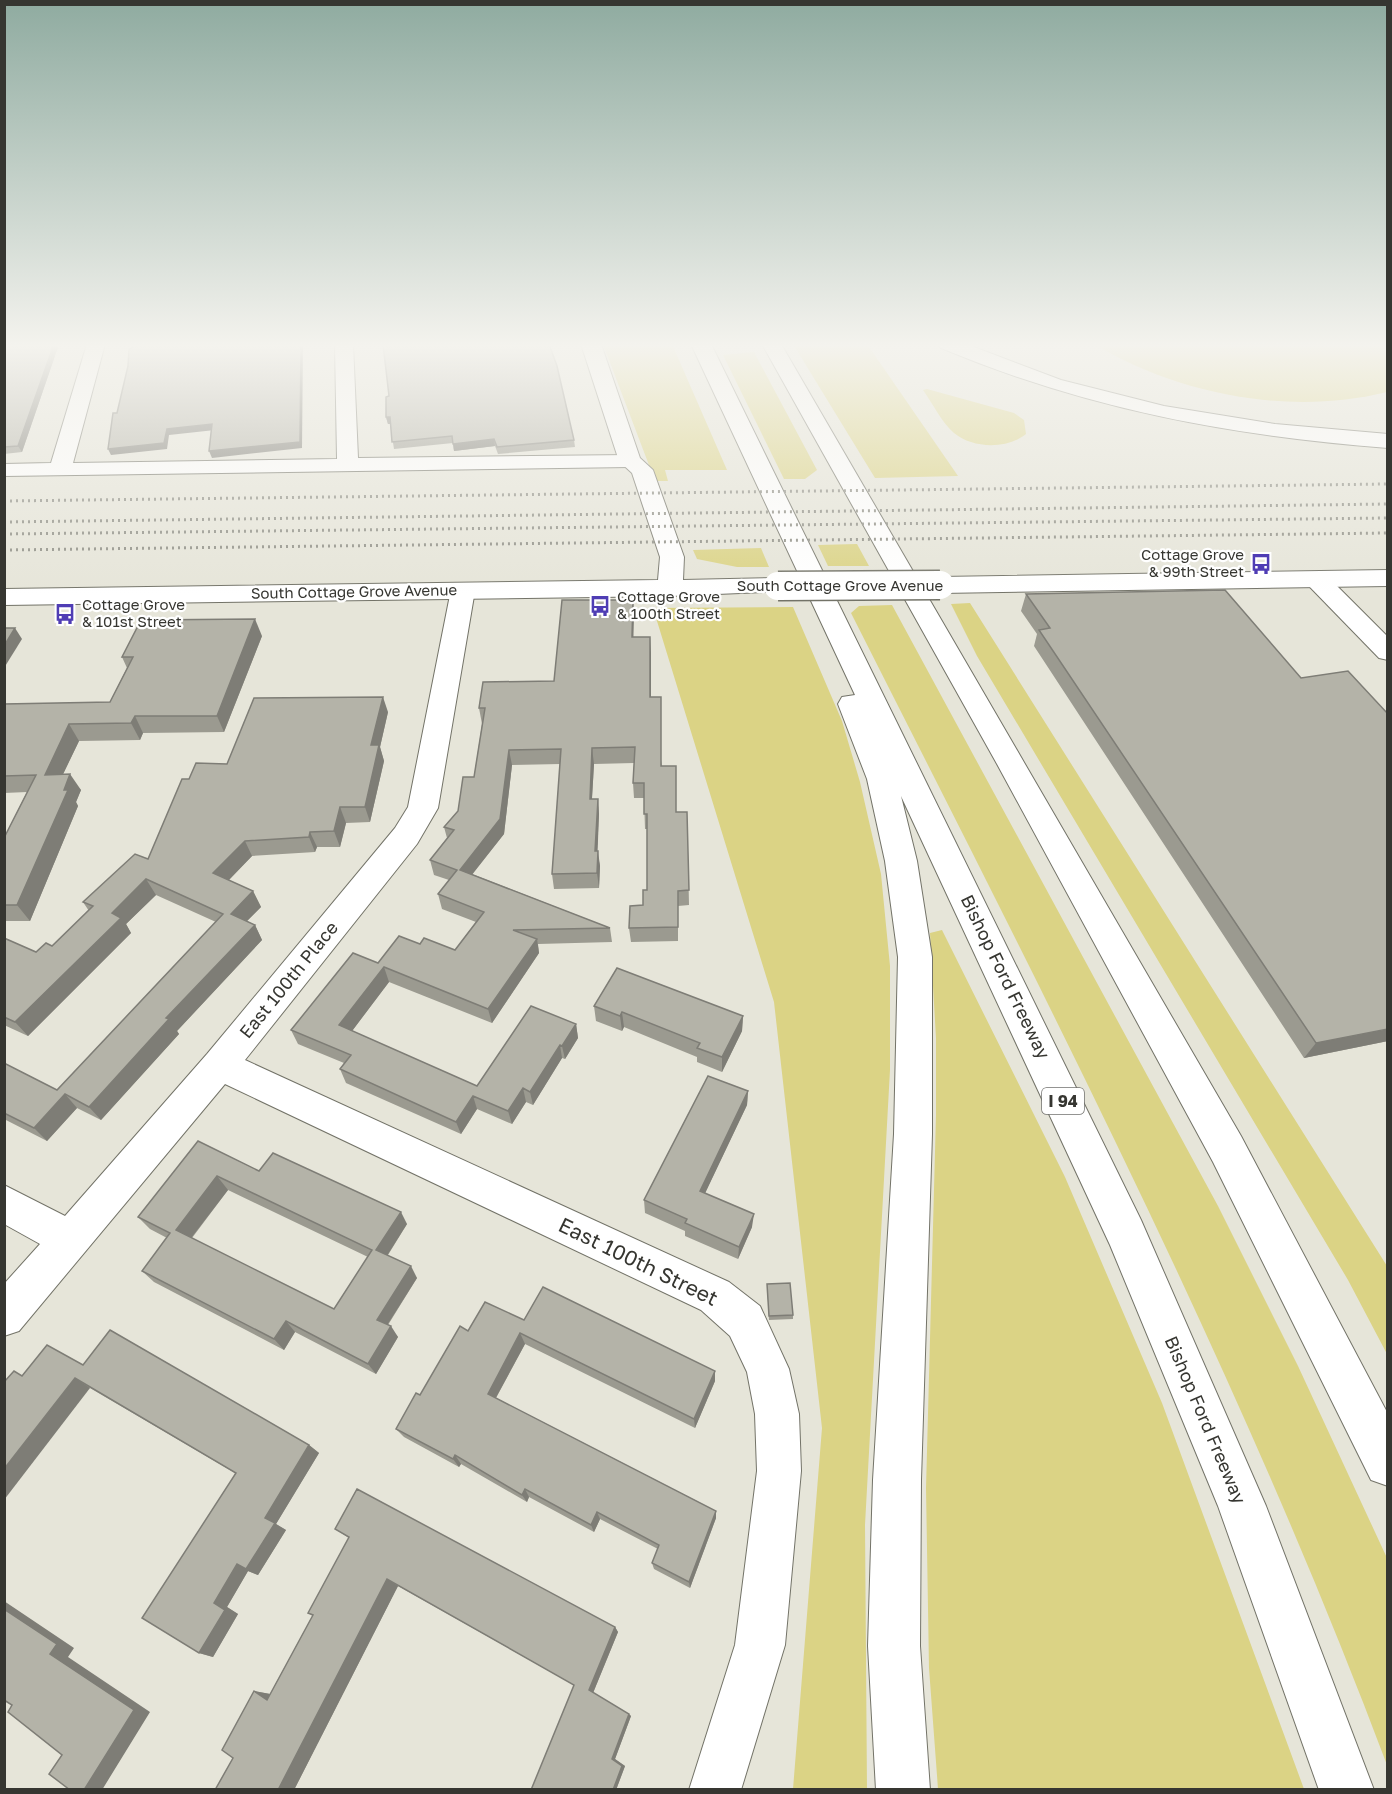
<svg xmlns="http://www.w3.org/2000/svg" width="1392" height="1794" viewBox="0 0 1392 1794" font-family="'Golos Text',sans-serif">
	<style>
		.green { fill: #dbd385 }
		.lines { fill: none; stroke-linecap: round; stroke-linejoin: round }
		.minor-casing { stroke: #737368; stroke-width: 2 }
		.tertiary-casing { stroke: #737368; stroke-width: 2 }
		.motorway-casing { stroke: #737368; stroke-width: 2 }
		.minor { fill: #fff; fill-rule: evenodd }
		.tertiary { fill: #fff; fill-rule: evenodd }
		.motorway { fill: #fff; fill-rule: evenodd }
		.rail { stroke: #8e8e85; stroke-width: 3; stroke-dasharray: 2 4; stroke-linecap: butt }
		.tertiary-bridge-casing { stroke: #737368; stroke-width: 31; stroke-linecap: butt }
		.tertiary-bridge { stroke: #fff; stroke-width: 28 }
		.wall { fill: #9b9a90; fill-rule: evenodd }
		.shaded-wall { fill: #7e7d76 }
		.building { fill: #b4b3a8; stroke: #7e7d76; stroke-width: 1.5; fill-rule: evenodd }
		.labels { text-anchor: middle; stroke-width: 4.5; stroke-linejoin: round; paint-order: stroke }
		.far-poi-label { font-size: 15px; fill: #363631; stroke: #fff; text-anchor: start }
		.far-street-label { font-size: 15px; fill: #363631; stroke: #fff }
		.shield { fill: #fff; stroke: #72726f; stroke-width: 1.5 }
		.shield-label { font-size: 16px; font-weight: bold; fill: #363631 }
		.street-label { font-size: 18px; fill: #363631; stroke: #fff }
		.near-street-label { font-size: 21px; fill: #363631; stroke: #fff }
	</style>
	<rect width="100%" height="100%" fill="#e6e5d9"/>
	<!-- green -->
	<g class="green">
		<polygon points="603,344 672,344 727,470 665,470 668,481 655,481"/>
		<polygon points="793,344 867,344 958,476 875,478"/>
		<path d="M1094 344H1378L1387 353V392C1290 416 1179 395 1094 344Z"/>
		<polygon points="754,352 817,470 805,479 784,479 723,355"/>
		<path d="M927 389 1014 413 1024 420 1026 434C1008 449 973 449 954 433 942 423 933 404 923 390Z"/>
		<polygon points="857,544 869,566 828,566 818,545"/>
		<polygon points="761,548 769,567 737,567 697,559 693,550"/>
		<polygon points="970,603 1387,1266 1387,1354 1348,1280 977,656 951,604"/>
		<path d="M892 605 1218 1206 1298 1366 1387 1558V1765C1238 1368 1042 991 851 613L859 606Z"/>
		<polygon points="793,607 842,721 860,782 881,874 890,966 890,1070 865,1525 867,1789 793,1789 822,1428 774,1002 653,608"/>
		<polygon points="942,930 1065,1177 1162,1403 1304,1789 938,1789 929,1668 926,1488 936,1115 936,1038 930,933"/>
	</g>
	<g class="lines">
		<defs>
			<g id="minor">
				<polygon points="87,344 105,344 73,463 337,459 335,344 353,344 358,458 630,455 638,456 641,461 638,466 630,467 4,476 4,464 51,463"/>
				<polygon points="1316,572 1325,574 1388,637 1388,660 1379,658 1307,584 1304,579 1307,574"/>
				<polygon points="463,583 472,585 475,590 438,808 417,844 245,1060 729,1282 760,1306 789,1369 799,1414 801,1471 785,1645 741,1790 689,1790 735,1645 757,1471 755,1414 747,1372 730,1336 701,1310 225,1084 19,1331 4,1336 4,1284 40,1244 4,1224 4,1185 65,1216 207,1054 395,828 408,807 451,590 454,585"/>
			</g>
			<g id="tertiary">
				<polygon points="581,344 601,344 640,458 653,470 684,557 683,580 778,578 787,581 791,586 787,591 670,596 4,605 4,589 658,580 660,557 632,473 619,461"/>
				<path d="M939 344H966L1061 380 1164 406 1275 424 1388 434V448C1231 436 1087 409 941 348Z"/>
				<polygon points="1388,570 1388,586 940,593 931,590 927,585 931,580 940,577"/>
			</g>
			<g id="motorway">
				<polygon points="691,344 711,344 1141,1220 1266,1506 1374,1790 1319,1790 1218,1506 1110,1245 901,796 917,861 932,957 932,1134 921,1480 920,1646 930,1790 876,1790 868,1646 873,1480 894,1134 898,957 885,861 867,779 838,704 842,697 855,695"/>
				<polygon points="762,344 781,344 1241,1136 1388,1414 1388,1486 1371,1480 1213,1162 997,764"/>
			</g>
		</defs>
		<!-- minor casing -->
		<use href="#minor" class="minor-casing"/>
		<!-- tertiary casing -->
		<use href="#tertiary" class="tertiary-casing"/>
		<!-- motorway casing -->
		<use href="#motorway" class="motorway-casing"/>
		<!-- minor -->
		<use href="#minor" class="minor"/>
		<!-- tertiary -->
		<use href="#tertiary" class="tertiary"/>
		<!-- motorway -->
		<use href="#motorway" class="motorway"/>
		<!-- rail -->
		<g class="rail">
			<polyline points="4,501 1388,484"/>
			<polyline points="4,522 1388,504"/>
			<polyline points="4,534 1388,518"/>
			<polyline points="4,550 1388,533"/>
		</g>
		<defs>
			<polyline id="tertiary-bridge" points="778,586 940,585"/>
		</defs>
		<!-- tertiary-bridge casing -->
		<use href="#tertiary-bridge" class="tertiary-bridge-casing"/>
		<!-- tertiary-bridge -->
		<use href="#tertiary-bridge" class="tertiary-bridge"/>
	</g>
	<!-- wall -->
	<g class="wall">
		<polygon points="4,344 59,344 22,452 4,454"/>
		<polygon points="386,417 574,440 575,447 498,454 495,446 454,451 453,443 394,449 390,424 388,424"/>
		<polygon points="1026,594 1388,1041 1304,1058 1034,646 1037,634 1021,611"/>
		<polygon points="633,600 633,637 651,653 651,697 662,766 676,812 687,812 689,905 678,906 678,941 631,942 629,928 643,905 647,890 647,829 645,829 644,798 634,798 633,783 634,763 594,764 592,799 598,799 599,814 597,851 600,866 599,888 554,889 552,874 560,764 512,765 504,834 472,874 610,928 612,942 538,944 539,953 492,1023 389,982 352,1031 477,1086 576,1024 578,1038 565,1059 562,1058 533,1105 526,1102 512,1124 477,1109 461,1134 346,1083 340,1069 344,1063 298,1044 291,1030 378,963 420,944 455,950 476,922 442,909 438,894 449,880 434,875 430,860 447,838 444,827 458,811 474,777 482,724 479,708 554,681"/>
		<polygon points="262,636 224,732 143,733 140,740 79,741 63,774 81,790 76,802 78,806 30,921 4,921 4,838 27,792 4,793 4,704 110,702 127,668 122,657"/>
		<polygon points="388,712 380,747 384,761 370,822 346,823 340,847 317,847 315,852 252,856 229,880 253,891 261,907 247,921 255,925 262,940 177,1031 179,1034 101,1120 77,1108 47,1141 4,1119 4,1063 57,1090 216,922 156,895 126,924 131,933 28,1036 4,1025 4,938 36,952 52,946 89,911 83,902 148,859 189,779 227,764"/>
		<polygon points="594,1006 743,1016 742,1031 722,1072 697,1062 697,1057 624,1027 622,1031 596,1021"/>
		<polygon points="748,1091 747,1105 705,1193 752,1227 738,1259 685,1236 685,1231 645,1213 644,1200"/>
		<path d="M198 1141 259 1171 407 1224 388 1255 417 1278 388 1325 398 1337 376 1374 295 1332 284 1350 154 1282 142 1271 167 1238 150 1229 138 1217ZM228 1190 368 1257 334 1309 192 1238Z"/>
		<polygon points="767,1284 793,1315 793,1319 769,1320"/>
		<polygon points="524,1320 715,1381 695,1428 525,1344 496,1398 716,1511 716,1518 690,1588 654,1569 652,1563 658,1549 600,1519 594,1532 529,1497 527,1502 461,1464 459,1467 404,1437 396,1429 468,1331"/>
		<polygon points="83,1365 309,1445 319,1453 276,1524 286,1530 258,1575 248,1571 227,1607 238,1614 213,1657 199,1653 235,1473 90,1388 22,1376"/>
		<polygon points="335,1529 615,1627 618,1632 593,1693 631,1716 615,1759 625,1766 616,1790 574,1685 398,1586 294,1790 215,1790 233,1758 254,1691 270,1694 313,1615 349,1538"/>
	</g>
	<!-- shaded-wall -->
	<g class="shaded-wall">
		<polygon points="54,344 59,344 22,452 18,446"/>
		<polygon points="301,344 303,344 302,448 212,458 209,451"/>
		<polygon points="386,417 390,417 391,424 388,424"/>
		<polygon points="212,424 215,430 169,435 167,449 111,455 108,449 167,429"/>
		<polygon points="494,439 495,446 454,451 453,444"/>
		<polygon points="633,600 634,615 633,653 632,637"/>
		<polygon points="255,619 262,636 224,732 217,716"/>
		<polygon points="15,628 22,639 4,668 4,646"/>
		<polygon points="650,637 651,653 651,713 650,697"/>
		<polygon points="383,697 388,712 380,747 384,761 370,822 365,807 371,745"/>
		<polygon points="135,716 143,733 140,740 131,723"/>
		<polygon points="69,724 79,741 55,791 45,775"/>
		<polygon points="592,748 594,764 591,814 590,799"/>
		<polygon points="509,750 512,765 504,834 464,885 460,870"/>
		<polygon points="70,774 81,790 76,802 78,806 30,921 17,905"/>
		<polygon points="598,799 599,814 597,866 595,851"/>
		<polygon points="340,807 346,823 340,847 334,831"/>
		<polygon points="310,832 317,847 315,852 309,837"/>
		<polygon points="245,841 252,856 221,888 213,873"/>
		<polygon points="598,851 600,866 599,888 597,873"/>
		<polygon points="146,879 156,895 126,924 131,933 28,1036 15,1022 112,913"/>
		<polygon points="253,891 261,907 239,929 231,914"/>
		<polygon points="255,925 262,940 177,1031 179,1034 101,1120 89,1107 166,1018"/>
		<polygon points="537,939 539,953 492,1023 488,1009"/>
		<polygon points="384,967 389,982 346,1039 339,1025"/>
		<polygon points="622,1012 624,1027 622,1031 620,1016"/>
		<polygon points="743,1016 742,1031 722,1072 722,1057"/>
		<polygon points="576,1024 578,1038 565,1059 562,1046"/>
		<polygon points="1388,1029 1388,1041 1304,1058 1316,1043"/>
		<polygon points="560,1045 562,1058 533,1105 530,1092"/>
		<polygon points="523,1088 526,1102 512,1124 508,1111"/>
		<polygon points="748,1091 747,1105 700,1204 700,1191"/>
		<polygon points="65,1094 77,1108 47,1141 34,1128"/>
		<polygon points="473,1096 477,1109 461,1134 456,1122"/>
		<polygon points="217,1176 228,1190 188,1242 176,1230"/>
		<polygon points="401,1212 407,1224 383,1262 376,1250"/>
		<polygon points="754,1214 752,1227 738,1259 739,1247"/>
		<polygon points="411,1266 417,1278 384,1330 377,1320"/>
		<polygon points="286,1321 295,1332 284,1350 274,1339"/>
		<polygon points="391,1326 398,1337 376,1374 368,1364"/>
		<polygon points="520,1333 525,1344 493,1403 488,1394"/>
		<polygon points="715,1371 715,1381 695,1428 694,1419"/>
		<polygon points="75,1378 90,1388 4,1500 4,1469"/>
		<polygon points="309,1445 319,1453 276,1524 286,1530 258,1575 248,1571 227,1607 238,1614 213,1657 199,1653 214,1603"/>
		<polygon points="455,1455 461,1464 459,1467 453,1459"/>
		<polygon points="525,1489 529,1497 527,1502 522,1495"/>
		<polygon points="716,1511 716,1518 690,1588 689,1582"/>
		<polygon points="597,1512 600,1519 594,1532 591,1525"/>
		<polygon points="387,1579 398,1586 294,1790 278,1790"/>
		<polygon points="4,1601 74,1648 68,1657 150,1712 102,1790 84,1790 50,1654 4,1609"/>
		<polygon points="615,1627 618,1632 593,1693 589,1690"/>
		<polygon points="254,1691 270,1694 267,1700"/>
		<polygon points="629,1714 631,1716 615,1759 625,1766 616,1790 613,1790 612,1759"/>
	</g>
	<!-- building -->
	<g class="building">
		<polygon points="4,344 54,344 18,446 4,447"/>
		<polygon points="133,344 301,344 300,442 209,451 212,424 167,429 164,443 108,449 113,413 117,413 128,366 129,349 132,348"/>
		<polygon points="383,344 549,344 557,366 574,440 497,447 494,439 453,444 452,436 392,442 390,417 386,417 386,397 389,396"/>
		<polygon points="1225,590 1301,678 1348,671 1388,714 1388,1029 1316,1043 1039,630 1050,628 1026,594"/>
		<polygon points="562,600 633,600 632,637 650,637 650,697 661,697 661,766 676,766 676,812 687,812 689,890 678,891 678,927 629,928 630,906 643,905 643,890 647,890 647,814 644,814 644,783 633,783 635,747 592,748 590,799 598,799 595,851 598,851 597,873 552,874 561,749 509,750 500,819 460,870 610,928 513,930 537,939 488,1009 384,967 339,1025 477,1086 531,1006 576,1024 562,1046 560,1045 530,1092 523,1088 508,1111 473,1096 456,1122 340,1069 351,1055 291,1030 353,953 378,963 399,936 420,944 424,938 455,950 484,912 438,894 457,870 430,860 454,830 444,827 458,811 463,777 474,777 485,708 479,708 483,682 554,681"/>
		<polygon points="255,619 217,716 135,716 131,723 69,724 45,775 70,774 64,790 68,790 17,905 4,905 4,838 36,775 4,776 4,704 110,702 133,657 122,657 141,620"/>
		<polygon points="4,628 15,628 4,646"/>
		<polygon points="383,697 371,745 379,745 365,807 340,807 334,831 310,832 309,837 245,841 213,873 253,891 231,914 255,925 166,1018 169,1019 89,1107 65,1094 34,1128 4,1113 4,1063 57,1090 223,914 146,879 112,913 121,918 15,1022 4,1017 4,938 36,952 46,943 52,946 93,906 83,902 135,854 148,859 182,779 189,779 196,763 227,764 254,698"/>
		<polygon points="617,968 743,1016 722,1057 697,1048 700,1043 622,1012 620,1016 594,1006"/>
		<polygon points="708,1076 748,1091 700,1191 754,1214 739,1247 685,1223 687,1219 644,1200"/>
		<path d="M198 1141 259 1171 273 1153 401 1212 376 1250 411 1266 377 1320 391 1326 368 1364 286 1321 274 1339 142 1271 170 1233 138 1217ZM217 1176 372 1250 334 1309 176 1230Z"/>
		<polygon points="790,1283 793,1315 769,1316 767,1284"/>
		<polygon points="543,1287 715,1371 694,1419 520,1333 488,1394 716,1511 689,1582 652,1563 659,1545 597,1512 591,1525 525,1489 522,1495 455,1455 453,1459 396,1429 416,1393 420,1395 460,1326 468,1331 485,1302 524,1320"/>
		<polygon points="110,1330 309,1445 265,1518 275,1523 246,1569 237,1564 214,1603 225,1610 199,1653 142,1618 236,1473 75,1378 4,1469 4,1382 14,1371 22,1376 47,1345 83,1365"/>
		<polygon points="357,1489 615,1627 589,1690 629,1714 612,1759 622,1766 613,1790 531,1790 574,1685 387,1579 278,1790 215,1790 233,1758 222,1750 254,1691 267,1700 313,1615 308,1613 349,1537 335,1529"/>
		<polygon points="4,1609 57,1644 50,1654 134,1710 84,1790 70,1790 49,1774 62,1755 8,1712 12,1705 4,1700"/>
	</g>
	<!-- sky -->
	<linearGradient id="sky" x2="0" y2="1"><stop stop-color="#8faba0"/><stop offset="0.58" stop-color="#f4f3ee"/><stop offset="1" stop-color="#f4f3ee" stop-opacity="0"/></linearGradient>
	<rect width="1392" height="596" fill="url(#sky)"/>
	<!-- icons -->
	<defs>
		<symbol id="bus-bare" viewBox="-9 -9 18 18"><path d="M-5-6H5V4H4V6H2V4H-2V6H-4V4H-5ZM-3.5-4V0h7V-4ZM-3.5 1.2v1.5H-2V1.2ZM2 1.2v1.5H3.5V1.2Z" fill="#4f3db4" stroke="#fff" stroke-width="2.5" paint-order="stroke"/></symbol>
	</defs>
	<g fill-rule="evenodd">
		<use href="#bus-bare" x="1246" y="549" width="30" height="30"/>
		<use href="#bus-bare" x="585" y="591" width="30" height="30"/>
		<use href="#bus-bare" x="50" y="599" width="30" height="30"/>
	</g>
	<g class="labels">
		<!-- far-poi labels -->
		<g class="far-poi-label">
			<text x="1244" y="560" text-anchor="end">Cottage Grove<tspan x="1244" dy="17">&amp; 99th Street</tspan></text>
			<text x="617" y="602">Cottage Grove<tspan x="617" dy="17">&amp; 100th Street</tspan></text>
			<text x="82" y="610">Cottage Grove<tspan x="82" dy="17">&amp; 101st Street</tspan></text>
		</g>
		<!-- far-street labels -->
		<g class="far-street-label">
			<text x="840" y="591">South Cottage Grove Avenue</text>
			<text transform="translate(354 592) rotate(-1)" y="5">South Cottage Grove Avenue</text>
		</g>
		<!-- shield labels -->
		<rect class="shield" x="1042" y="1088" width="42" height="26" rx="4.5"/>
		<g class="shield-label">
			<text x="1063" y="1107">I 94</text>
		</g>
		<!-- street labels -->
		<g class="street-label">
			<text transform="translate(1005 977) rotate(64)" y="6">Bishop Ford Freeway</text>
			<text transform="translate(289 980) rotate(-51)" y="6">East 100th Place</text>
			<text transform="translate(1205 1420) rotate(67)" y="6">Bishop Ford Freeway</text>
		</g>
		<!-- near-street labels -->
		<g class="near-street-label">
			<text transform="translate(638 1262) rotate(26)" y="7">East 100th Street</text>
		</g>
	</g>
	<!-- border -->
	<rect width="1392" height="1794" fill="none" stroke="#363631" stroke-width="12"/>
</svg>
